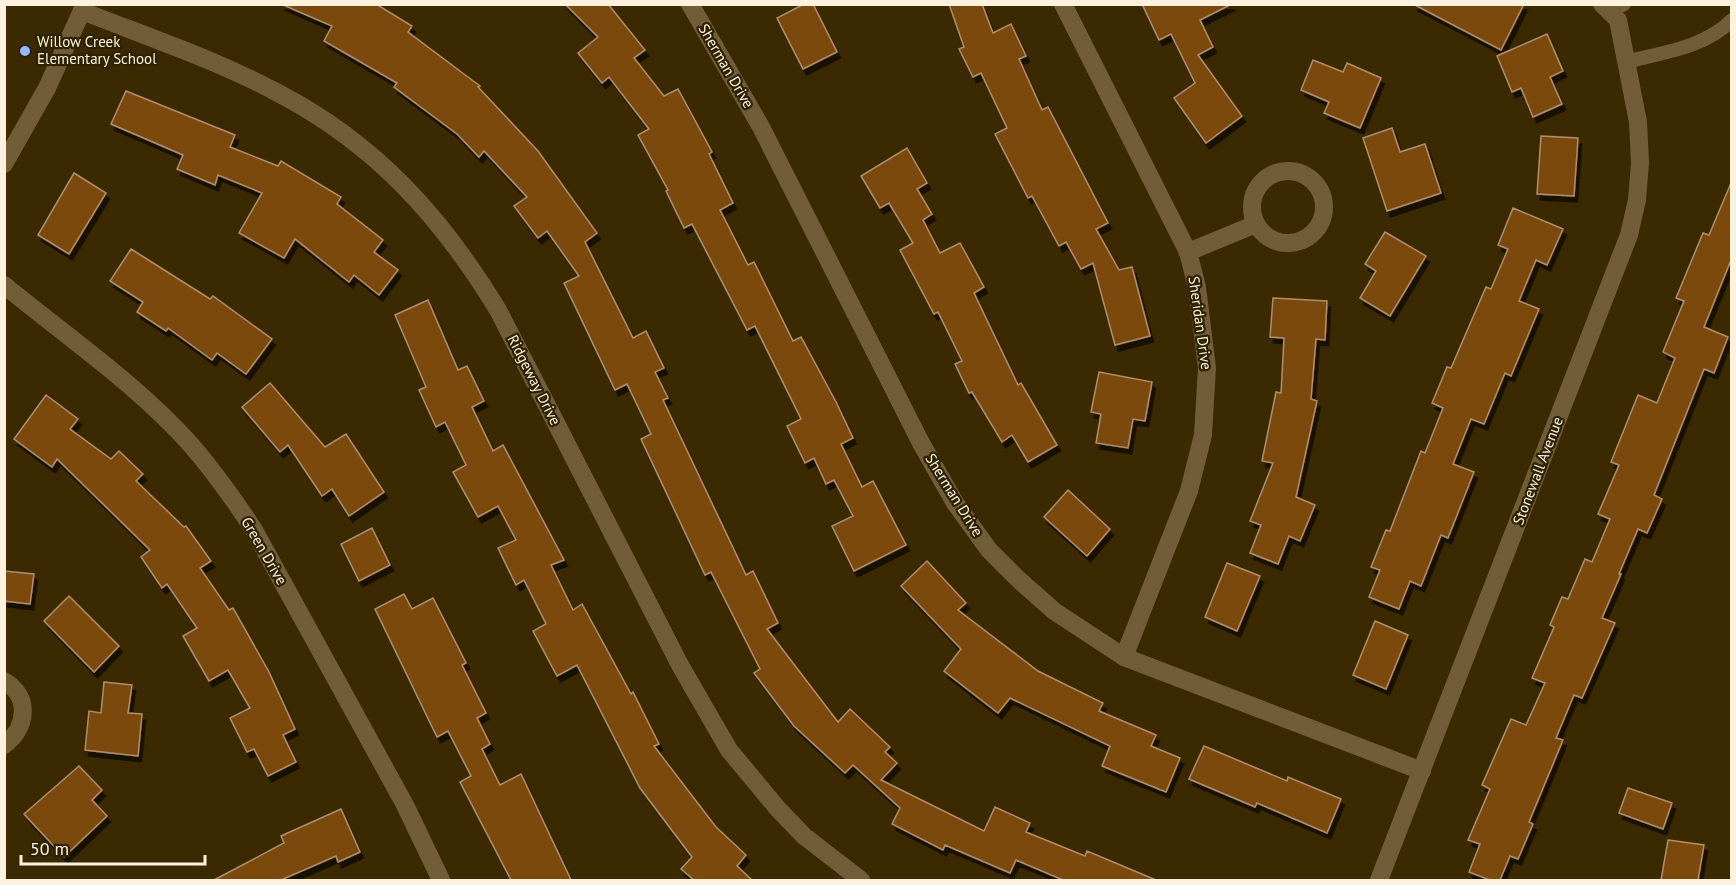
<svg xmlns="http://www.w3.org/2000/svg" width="1736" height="885" viewBox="0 0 1736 885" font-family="'PT Sans',sans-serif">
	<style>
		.building { fill: #7c4a0e; stroke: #af8e6f; stroke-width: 1.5; filter: url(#shadow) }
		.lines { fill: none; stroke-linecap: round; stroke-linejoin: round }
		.lane { stroke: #715e38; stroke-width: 14 }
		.street { stroke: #715e38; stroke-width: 18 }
		.poi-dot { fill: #94b7fd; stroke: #2e2104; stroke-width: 2 }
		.labels { text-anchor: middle; stroke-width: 4.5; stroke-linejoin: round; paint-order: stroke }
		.poi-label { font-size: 15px; fill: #fdf2dd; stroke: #2e2104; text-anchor: start }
		.street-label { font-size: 15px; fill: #fdf2dd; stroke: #2e2104 }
	</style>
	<defs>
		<filter id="shadow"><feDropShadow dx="3.5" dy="6" stdDeviation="0" flood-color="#0009"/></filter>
	</defs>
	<rect width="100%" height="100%" fill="#3b2a01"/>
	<!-- building -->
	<g class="building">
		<polygon points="281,4 376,4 412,26 408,32 480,86 478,87 538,151 597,233 585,242 633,338 646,331 664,368 655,372 668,398 663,400 746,575 753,571 778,623 767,629 838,722 850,709 890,747 885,752 897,763 881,780 984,831 995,807 1030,823 1026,832 1085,856 1087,851 1156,880 1063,880 1016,860 1010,873 945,845 943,850 892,824 900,808 853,765 845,773 794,726 754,673 760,669 711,572 705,575 641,439 651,434 627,384 615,390 564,283 579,276 547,231 538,238 514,206 527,197 484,151 479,157 457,134 394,87 397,83 324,41 332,26"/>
		<polygon points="565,4 608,4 645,50 634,58 664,96 678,89 712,152 709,154 733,203 720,210 748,265 754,262 793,341 801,337 836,402 853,438 841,444 862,487 873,481 906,545 854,571 832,526 853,516 834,480 826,484 814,458 805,463 787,426 801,419 755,326 747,330 692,224 684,228 666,191 668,190 638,135 649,129 609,77 602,83 578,53 598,37"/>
		<polygon points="804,4 813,4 837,52 803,69 777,18"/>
		<polygon points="949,4 982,4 993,33 1011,24 1026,56 1019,59 1042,110 1048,107 1108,223 1096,229 1119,270 1132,267 1150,336 1115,345 1093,263 1081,269 1066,242 1059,246 1032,196 1028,198 995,134 1007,128 981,73 973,77 959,49 964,47"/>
		<polygon points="1142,4 1232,4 1200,20 1213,47 1198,55 1242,116 1206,143 1174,98 1195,83 1171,34 1159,40"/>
		<polygon points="1413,4 1524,4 1501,50"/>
		<polygon points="1547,34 1563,71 1550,77 1562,104 1533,117 1521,88 1512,92 1497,56"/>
		<polygon points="1313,60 1343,72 1347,63 1381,78 1360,128 1324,113 1329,102 1301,90"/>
		<polygon points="126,91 235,135 230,147 278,166 281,161 341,197 337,204 383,240 374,252 398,270 379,295 354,275 349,282 295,239 284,258 239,233 262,193 218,175 215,185 177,169 183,155 111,124"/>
		<polygon points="1392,128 1400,152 1425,144 1441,193 1387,211 1363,138"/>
		<polygon points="1541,136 1578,138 1574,196 1537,194"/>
		<polygon points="907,148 927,183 917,189 932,214 923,220 940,253 960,243 984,287 974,293 1018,385 1021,383 1057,445 1028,462 1012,435 1002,442 972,392 969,393 955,364 962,361 938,312 934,314 900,250 913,243 889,203 880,208 861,176"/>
		<polygon points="74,173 106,193 69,254 38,235"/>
		<polygon points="1731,183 1731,260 1704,327 1728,337 1714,373 1704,369 1654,495 1662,499 1647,533 1638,529 1619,574 1621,574 1602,618 1615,623 1582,698 1574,695 1556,738 1563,740 1529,822 1533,824 1518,859 1510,856 1500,880 1490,880 1469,872 1480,844 1468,840 1490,789 1482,785 1511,719 1526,725 1545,683 1532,678 1554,627 1550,625 1562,597 1568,599 1585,559 1592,562 1610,519 1598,514 1619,465 1611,462 1638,395 1657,403 1675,358 1663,352 1684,301 1676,298 1703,233 1709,235"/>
		<polygon points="1513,208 1563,229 1547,265 1536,260 1519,301 1539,309 1511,376 1505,373 1484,424 1471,419 1453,464 1474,472 1448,538 1441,535 1421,586 1410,581 1399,609 1369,597 1380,570 1371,567 1386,530 1390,531 1421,451 1425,453 1443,408 1432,403 1447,367 1451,368 1486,287 1491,289 1508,249 1498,245"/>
		<polygon points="1385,232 1426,256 1390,316 1360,298 1376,271 1365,264"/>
		<polygon points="131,249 210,299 213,296 272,339 246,374 217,353 212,360 168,328 166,331 137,312 143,302 110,281"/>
		<polygon points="1273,298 1327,301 1325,340 1316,339 1311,399 1317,401 1296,497 1315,505 1300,541 1289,536 1278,564 1250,553 1261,525 1250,521 1273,463 1262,461 1276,392 1281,393 1284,338 1270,337"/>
		<polygon points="428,300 458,370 467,366 484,401 472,407 493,451 503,445 564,560 551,565 573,610 582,604 631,694 633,692 659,744 654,746 716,827 746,855 737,866 752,880 694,880 681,869 692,857 640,788 577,665 557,676 533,631 546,624 524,580 516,585 498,548 516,540 498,506 478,517 453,472 466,465 445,422 436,427 419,390 426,387 395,315"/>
		<polygon points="1099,372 1152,382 1145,421 1133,419 1128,448 1096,443 1101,414 1091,412"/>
		<polygon points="270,383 325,447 346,434 384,492 349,516 332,489 322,496 288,445 280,452 242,407"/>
		<polygon points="46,395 78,419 70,429 111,459 119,451 143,474 136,481 184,527 186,526 211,561 200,568 229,610 233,608 269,672 295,729 283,735 296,762 268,776 254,749 247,752 230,718 250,708 228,670 209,681 183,636 197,628 167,584 162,588 141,557 150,550 57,459 52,467 14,439"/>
		<polygon points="1068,490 1110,529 1087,556 1044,517"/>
		<polygon points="372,528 390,565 359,581 341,544"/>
		<polygon points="927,561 966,603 958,610 1038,671 1103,703 1099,711 1156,735 1151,746 1180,758 1166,792 1102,766 1110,746 1010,698 998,713 944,671 961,649 901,586"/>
		<polygon points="1227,563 1260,576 1237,631 1205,617"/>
		<polygon points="4,571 34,574 30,604 4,601"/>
		<polygon points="404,594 412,609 433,598 466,663 462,665 486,713 477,718 490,744 482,749 500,785 521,774 571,880 511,880 460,782 471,776 448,731 437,737 375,609"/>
		<polygon points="69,596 119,646 94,672 44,621"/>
		<polygon points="1375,621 1408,635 1386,689 1353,675"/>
		<polygon points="104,682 132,685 128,713 142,714 138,756 85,750 89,711 101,713"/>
		<polygon points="1204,746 1287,781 1288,777 1341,799 1327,833 1257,803 1255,807 1189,779"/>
		<polygon points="79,766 102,790 92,800 107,816 64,857 24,814"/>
		<polygon points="1628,788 1672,803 1663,829 1619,813"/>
		<polygon points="341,809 360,852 338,862 336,856 281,880 214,880 284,843 281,836"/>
		<polygon points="1668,840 1704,845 1698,880 1661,880"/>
	</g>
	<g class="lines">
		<!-- lane -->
		<g class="lane">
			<polyline points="1609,12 1624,4"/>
			<path d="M1626 62C1663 52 1704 48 1732 20"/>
		</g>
		<!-- street -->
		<g class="street">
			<polyline points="690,4 761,127 921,443 955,503 989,550 1018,579 1054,611 1124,657 1422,771"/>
			<polyline points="1063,4 1188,252 1197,287 1207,368 1203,435 1189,491 1124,657"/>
			<path d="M82 11C148 37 217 60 280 94 377 145 442 218 498 310L680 665 729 750 778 809 804 836 861 880"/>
			<polyline points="4,164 47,88 85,4"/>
			<circle cx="1288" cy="207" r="36"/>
			<polyline points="1188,252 1256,224"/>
			<path d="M4 285C66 336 139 386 192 446 215 473 235 501 254 530L405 805 441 880"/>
			<path d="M4 681C31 696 27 729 4 745"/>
			<polyline points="1379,880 1629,235 1637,200 1640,163 1638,122 1618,20 1602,4"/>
		</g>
	</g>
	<!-- markers -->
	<circle class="poi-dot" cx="25" cy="51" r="6"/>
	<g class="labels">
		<!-- poi labels -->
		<g class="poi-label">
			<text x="37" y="47">Willow Creek<tspan x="37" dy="17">Elementary School</tspan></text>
		</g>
		<!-- street labels -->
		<g class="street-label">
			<text transform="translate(726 66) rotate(60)" y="5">Sherman Drive</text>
			<text transform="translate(1200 323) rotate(82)" y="5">Sheridan Drive</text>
			<text transform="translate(534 380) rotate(63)" y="5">Ridgeway Drive</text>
			<text transform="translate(1538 471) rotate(-69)" y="5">Stonewall Avenue</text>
			<text transform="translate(954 495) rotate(58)" y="5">Sherman Drive</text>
			<text transform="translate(264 551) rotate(60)" y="5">Green Drive</text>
		</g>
	</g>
	<!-- border -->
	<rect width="1736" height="885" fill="none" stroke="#fdf2dd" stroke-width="12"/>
	<!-- scale -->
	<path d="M21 855v9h184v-9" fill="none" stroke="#fdf2dd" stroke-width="3"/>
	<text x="30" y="855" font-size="18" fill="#fdf2dd" stroke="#2e2104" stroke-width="4.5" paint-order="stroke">50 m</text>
</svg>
